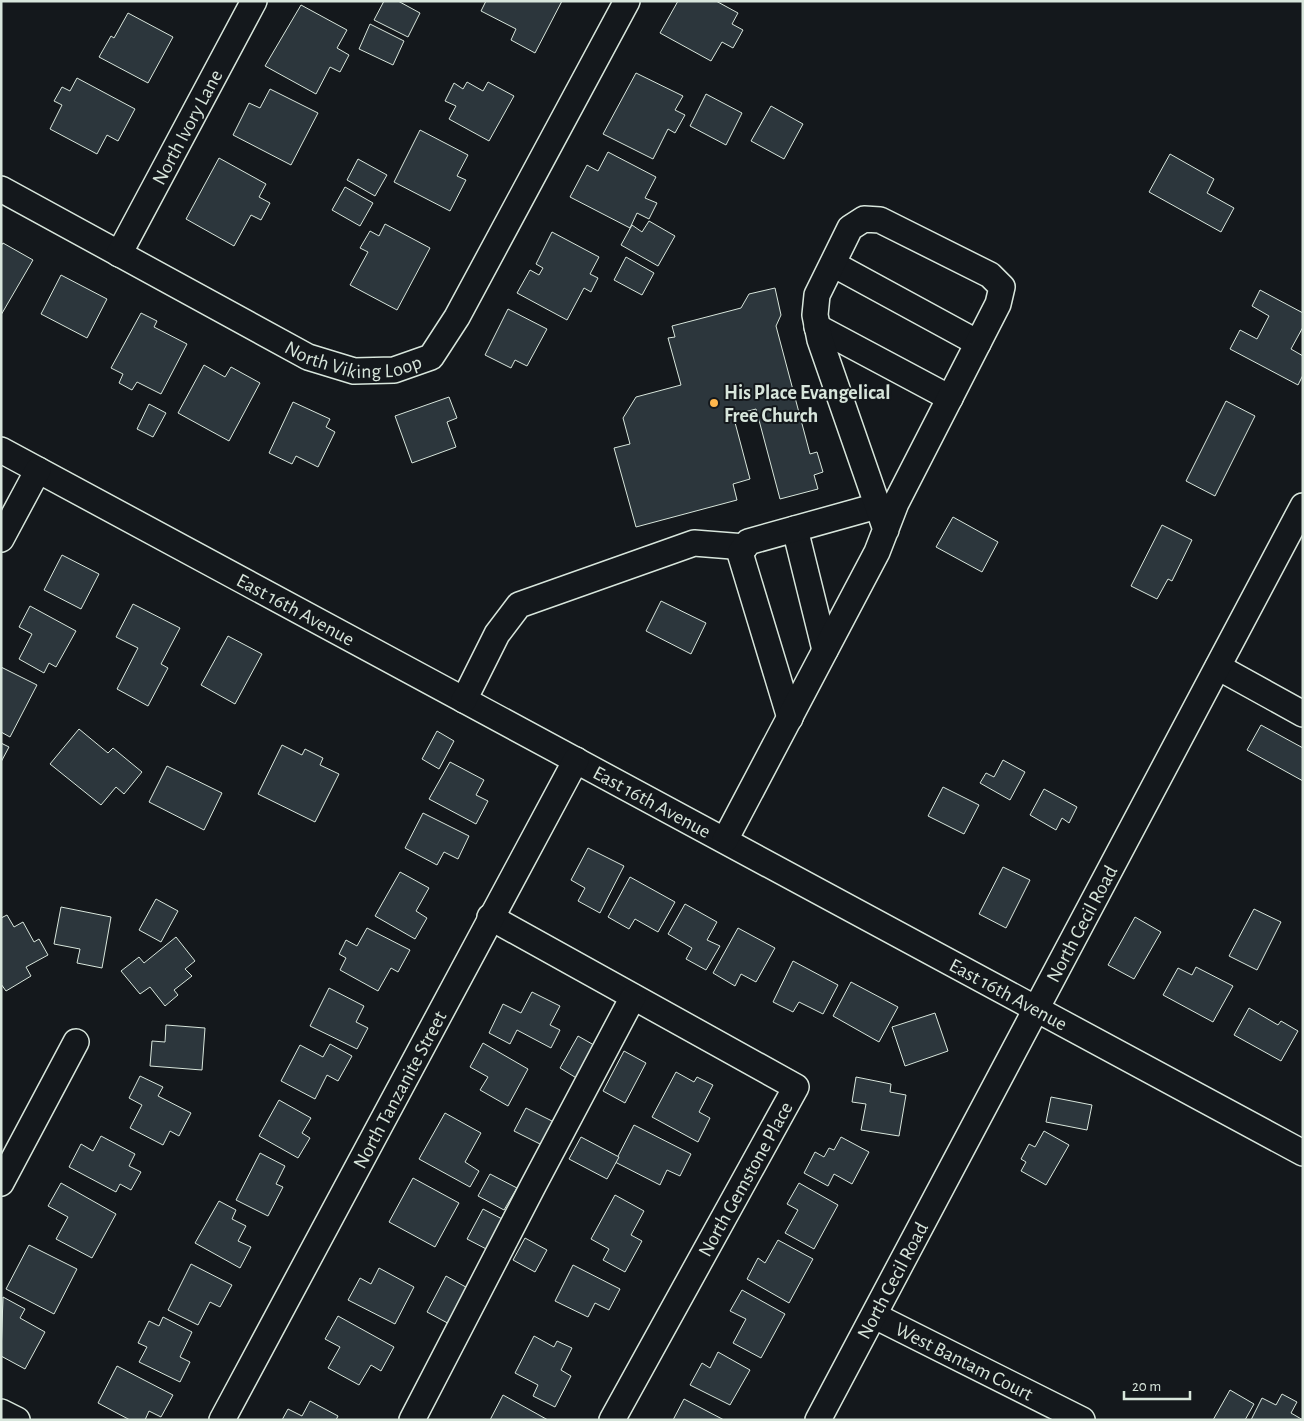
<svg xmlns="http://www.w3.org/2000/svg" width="1304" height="1421" viewBox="0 0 1304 1421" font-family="'Alegreya Sans',sans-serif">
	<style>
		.building { fill: #2c363c; stroke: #d8e6dc }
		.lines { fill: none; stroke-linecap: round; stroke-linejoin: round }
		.minor-casing { stroke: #d8e6dc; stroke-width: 28 }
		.minor { stroke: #14181c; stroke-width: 25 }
		.poi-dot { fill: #ffb74d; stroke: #14181c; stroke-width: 2 }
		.labels { text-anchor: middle; stroke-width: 4; stroke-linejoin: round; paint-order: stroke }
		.street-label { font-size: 20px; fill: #d8e6dc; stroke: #14181c }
		.poi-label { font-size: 20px; font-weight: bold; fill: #d8e6dc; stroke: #14181c; text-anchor: start }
	</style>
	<rect width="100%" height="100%" fill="#14181c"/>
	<!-- building -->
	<g class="building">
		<polygon points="384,1 398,1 420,13 408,37 374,20"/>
		<polygon points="486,1 562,1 535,53 511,40 516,29 481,11"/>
		<polygon points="678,1 716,1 738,13 732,24 743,30 733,48 722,42 711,61 660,33"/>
		<polygon points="301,5 347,30 337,48 349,55 340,72 330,67 316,94 265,66"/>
		<polygon points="128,13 173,37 148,83 99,57 111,36 114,38"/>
		<polygon points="370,24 404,41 393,65 359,49"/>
		<polygon points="636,73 683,96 675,110 685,115 675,133 668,129 653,159 603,134"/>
		<polygon points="77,78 135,109 118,141 107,135 97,154 50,129 62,105 54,101 62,87 70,91"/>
		<polygon points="467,82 483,91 488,82 514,96 489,141 449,119 456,106 445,101 454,83 463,89"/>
		<polygon points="270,89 318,113 291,165 233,135 249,103 260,108"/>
		<polygon points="706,94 742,113 726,145 690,126"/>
		<polygon points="771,106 803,124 784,159 751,141"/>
		<polygon points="420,130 468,155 457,176 466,180 450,211 394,182"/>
		<polygon points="608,152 656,177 645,198 657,203 649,219 637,213 630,228 570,197 587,165 598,171"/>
		<polygon points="1170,154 1214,179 1207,193 1234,208 1221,232 1149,192"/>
		<polygon points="219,158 266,184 259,197 270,203 261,220 251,215 234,246 186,219"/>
		<polygon points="358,159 387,175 375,196 347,180"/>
		<polygon points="345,187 373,203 360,226 332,210"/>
		<polygon points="649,221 675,236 658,266 621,245 632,225 642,232"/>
		<polygon points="385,224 430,248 397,310 350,285 368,252 360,248 370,231 379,236"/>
		<polygon points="552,232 599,257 590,274 598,278 591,292 584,288 567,320 517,293 530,270 539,275 543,268 536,264"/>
		<polygon points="3,243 33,260 1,315 1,246"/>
		<polygon points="626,257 654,273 642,295 614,280"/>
		<polygon points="61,275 107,299 87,338 41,314"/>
		<polygon points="775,288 781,315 776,326 810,454 817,452 823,472 814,475 818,489 780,499 756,409 733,415 750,479 733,484 737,500 636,527 614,448 630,444 623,418 636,397 681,385 668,338 675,337 672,326 741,308 749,294"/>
		<polygon points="1260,290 1303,313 1303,327 1291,349 1303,356 1303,375 1298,385 1230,349 1240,330 1257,339 1269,316 1252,306"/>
		<polygon points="508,309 547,329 527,366 515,360 511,368 485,355"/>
		<polygon points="141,313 157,321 154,327 187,344 161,394 137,382 132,390 119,383 123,374 111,368"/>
		<polygon points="204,365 225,377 231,367 260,383 229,441 178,413"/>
		<polygon points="449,397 457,418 447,422 456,447 412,463 395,416"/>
		<polygon points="1226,401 1255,416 1215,496 1186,481"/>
		<polygon points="293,402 330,419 326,427 335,432 318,467 296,456 292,464 269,453"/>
		<polygon points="149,404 166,413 153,437 137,429"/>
		<polygon points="953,517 998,542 982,572 936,547"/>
		<polygon points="1162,525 1192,540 1172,581 1168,579 1157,599 1131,586"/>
		<polygon points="62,555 99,574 81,609 44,590"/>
		<polygon points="661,601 706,623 691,654 646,631"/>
		<polygon points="133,604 180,628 161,664 168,668 148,706 117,689 138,648 116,637"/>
		<polygon points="30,606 76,631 56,667 49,663 44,673 19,659 32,634 19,627"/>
		<polygon points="228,636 262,654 235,704 201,685"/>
		<polygon points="1,667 37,685 10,737 1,732"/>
		<polygon points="1261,725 1303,748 1303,781 1247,750"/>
		<polygon points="79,729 108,753 113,748 142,772 124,794 116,787 101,805 50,764"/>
		<polygon points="437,731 454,741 439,769 422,759"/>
		<polygon points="1,743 9,747 1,762"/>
		<polygon points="282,745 302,755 305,749 323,758 320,765 339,774 315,822 258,794"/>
		<polygon points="1003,760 1025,772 1010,800 980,783 986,773 994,777"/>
		<polygon points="450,762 484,780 476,795 488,801 476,824 429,799"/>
		<polygon points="167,766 222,793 204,830 149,802"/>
		<polygon points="943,787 979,805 964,834 928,816"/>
		<polygon points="1044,789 1077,807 1069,823 1062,818 1056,830 1030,815"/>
		<polygon points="423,813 469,836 458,859 444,852 437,865 405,848"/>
		<polygon points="588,848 624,866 600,913 578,901 585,888 571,880"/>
		<polygon points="1003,867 1030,880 1006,928 979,914"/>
		<polygon points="400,872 429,888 416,911 427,918 415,939 375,916"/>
		<polygon points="630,877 675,902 658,932 635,919 629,929 608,917"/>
		<polygon points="156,899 178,911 161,942 139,930"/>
		<polygon points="685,904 717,922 707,940 720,946 706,970 686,959 692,948 668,934"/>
		<polygon points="61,907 111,917 102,968 77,963 80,949 54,944"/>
		<polygon points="1254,909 1281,922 1257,970 1229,956"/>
		<polygon points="7,915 14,927 23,922 34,942 39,939 48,955 26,967 31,976 6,991 1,984 1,918"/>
		<polygon points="1135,917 1161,932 1134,979 1108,965"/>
		<polygon points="367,928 410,950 398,972 391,968 378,991 340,970 346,958 339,954 346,940 357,946"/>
		<polygon points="738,928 775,948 756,982 741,974 735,986 713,973"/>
		<polygon points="176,937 195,961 185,969 192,976 174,990 178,995 165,1006 150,987 140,994 121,971 139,957 144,963"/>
		<polygon points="793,961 838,985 823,1014 799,1002 793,1012 773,1002"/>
		<polygon points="1196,967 1233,986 1213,1022 1163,995 1178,968 1192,975"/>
		<polygon points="851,982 898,1007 879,1042 833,1016"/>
		<polygon points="329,988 364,1006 356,1022 368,1028 357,1049 310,1026"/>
		<polygon points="532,992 560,1006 550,1025 560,1030 551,1048 517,1030 510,1044 489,1033 503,1004 521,1013"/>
		<polygon points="1249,1008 1278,1025 1281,1021 1298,1031 1281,1061 1234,1035"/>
		<polygon points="935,1013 948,1051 905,1066 892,1027"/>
		<polygon points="166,1025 205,1028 202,1070 150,1066 152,1041 165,1042"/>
		<polygon points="578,1036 601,1049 583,1082 560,1068"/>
		<polygon points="483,1043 528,1069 508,1106 480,1090 488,1077 470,1067"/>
		<polygon points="330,1044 352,1056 338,1081 327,1075 315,1099 281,1081 300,1045 323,1057"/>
		<polygon points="624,1051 646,1063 625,1103 603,1091"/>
		<polygon points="676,1072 694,1082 697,1077 713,1085 699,1112 710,1118 698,1142 652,1117"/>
		<polygon points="140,1076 163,1087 158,1096 191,1113 179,1136 170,1131 163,1145 130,1128 142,1105 129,1098"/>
		<polygon points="856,1077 891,1084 890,1092 906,1095 899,1136 861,1130 866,1104 852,1102"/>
		<polygon points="1051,1097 1092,1105 1087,1130 1046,1122"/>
		<polygon points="279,1100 311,1118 302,1133 310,1138 298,1158 259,1136"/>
		<polygon points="526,1108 554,1122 542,1145 514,1131"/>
		<polygon points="445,1113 481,1133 465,1162 479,1171 470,1187 419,1159"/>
		<polygon points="634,1125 691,1154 680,1176 667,1170 660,1185 615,1162"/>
		<polygon points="1044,1131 1069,1145 1046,1185 1021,1171 1026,1162 1021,1159 1029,1144 1035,1147"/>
		<polygon points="101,1136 135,1154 129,1166 141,1172 131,1190 120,1184 116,1192 69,1167 81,1144 93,1151"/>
		<polygon points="581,1137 619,1157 607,1179 569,1159"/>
		<polygon points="841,1137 869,1152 852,1184 834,1174 828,1186 804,1173 815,1152 824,1157 829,1148 834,1150"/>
		<polygon points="260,1153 285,1166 276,1184 283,1187 268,1216 236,1200"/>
		<polygon points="490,1174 517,1188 504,1210 478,1196"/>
		<polygon points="413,1178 459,1203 435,1247 389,1222"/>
		<polygon points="61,1183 116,1214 92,1258 56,1239 68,1217 48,1206"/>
		<polygon points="799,1183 838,1205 814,1249 785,1233 798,1210 787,1204"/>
		<polygon points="615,1195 644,1211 631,1235 642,1241 625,1272 603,1260 609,1249 591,1239"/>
		<polygon points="219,1201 236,1210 232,1219 246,1226 238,1241 251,1247 240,1268 195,1243"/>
		<polygon points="483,1209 508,1222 492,1252 467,1239"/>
		<polygon points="525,1238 547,1250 535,1272 513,1260"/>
		<polygon points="778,1240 813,1259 789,1303 747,1279 758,1258 765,1263"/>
		<polygon points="29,1245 77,1269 54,1314 6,1289"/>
		<polygon points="191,1264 232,1285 220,1307 210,1302 198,1325 168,1310"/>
		<polygon points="573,1265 620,1289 609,1310 595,1303 588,1317 555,1301"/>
		<polygon points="379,1268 414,1287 395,1324 348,1300 360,1278 371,1284"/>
		<polygon points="446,1276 473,1291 455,1327 427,1312"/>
		<polygon points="742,1290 785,1314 761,1358 733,1343 746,1319 730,1311"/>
		<polygon points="3,1297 25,1309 20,1318 45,1332 25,1369 1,1356"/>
		<polygon points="338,1316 394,1347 381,1371 371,1365 359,1385 328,1368 340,1347 325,1339"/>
		<polygon points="163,1317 192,1332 180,1357 190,1362 180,1382 139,1362 147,1347 138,1343 149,1321 159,1326"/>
		<polygon points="534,1336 554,1347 557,1341 572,1348 561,1370 571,1376 555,1407 533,1396 538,1385 515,1373"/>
		<polygon points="718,1352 750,1370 730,1405 690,1385 702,1363 710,1368"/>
		<polygon points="117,1366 173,1395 161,1417 149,1411 145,1420 130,1420 98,1403"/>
		<polygon points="1230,1390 1254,1404 1245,1420 1213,1420"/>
		<polygon points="1282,1394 1297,1402 1291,1413 1303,1420 1251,1420 1262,1398 1276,1405"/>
		<polygon points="503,1395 548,1420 490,1420"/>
		<polygon points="684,1399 724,1420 673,1420"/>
		<polygon points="310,1401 338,1416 336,1420 282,1420 288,1409 302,1416"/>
	</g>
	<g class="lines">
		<defs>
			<g id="minor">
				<path id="s1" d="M1 189 308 357 354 371 394 370 431 357 457 317 627 1"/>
				<path id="s2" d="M119 254 254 1"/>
				<polyline points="833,264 978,343"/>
				<polyline points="817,327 950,398"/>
				<path id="s3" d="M1 450 1303 1153"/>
				<polyline points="795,529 825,650"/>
				<polyline points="1,539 38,470"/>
				<polyline points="1218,667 1303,714"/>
				<polyline points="464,700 497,634 519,605 694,543 745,547"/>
				<polyline points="790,718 740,553 748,542 877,506"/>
				<polyline points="725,840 877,552 896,503 998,304 1002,287 990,275 880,220 864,219 850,228 817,295 815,315 820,340 886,530"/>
				<polyline points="490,917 796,1087 612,1420"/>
				<polyline points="1,1183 76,1042"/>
				<path id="s4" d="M875 1316 1082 1420"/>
				<polyline points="1,1412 17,1420"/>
				<path id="s5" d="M222 1420 576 760"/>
				<polyline points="412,1420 533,1186 633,997"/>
				<path id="s6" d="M818 1420 1303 506"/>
			</g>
		</defs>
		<!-- minor casing -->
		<use href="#minor" class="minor-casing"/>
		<!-- minor -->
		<use href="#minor" class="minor"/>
	</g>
	<!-- markers -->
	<circle class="poi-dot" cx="714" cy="403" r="5"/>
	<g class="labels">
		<!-- street labels -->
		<g class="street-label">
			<text dy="7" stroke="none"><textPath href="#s2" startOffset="144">North Ivory Lane</textPath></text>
			<text dy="7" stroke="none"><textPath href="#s1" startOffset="396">North Viking Loop</textPath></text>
			<text dy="7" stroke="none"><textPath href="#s3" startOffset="335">East 16th Avenue</textPath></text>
			<text dy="7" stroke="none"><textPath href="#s3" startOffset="740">East 16th Avenue</textPath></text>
			<text dy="7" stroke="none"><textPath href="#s6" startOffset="562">North Cecil Road</textPath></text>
			<text dy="7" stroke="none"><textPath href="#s3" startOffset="1145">East 16th Avenue</textPath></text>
			<text dy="7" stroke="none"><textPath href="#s5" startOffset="375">North Tanzanite Street</textPath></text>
			<text transform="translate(745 1179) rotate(-61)" y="7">North Gemstone Place</text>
			<text dy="7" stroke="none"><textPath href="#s6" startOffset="158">North Cecil Road</textPath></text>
			<text dy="7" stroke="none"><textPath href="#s4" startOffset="100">West Bantam Court</textPath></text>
		</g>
		<!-- poi labels -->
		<g class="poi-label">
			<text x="724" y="399">His Place Evangelical<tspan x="724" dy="23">Free Church</tspan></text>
		</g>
	</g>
	<!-- border -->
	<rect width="1304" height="1421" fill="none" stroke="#d8e6dc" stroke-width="5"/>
	<!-- scale -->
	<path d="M1124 1391v8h66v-8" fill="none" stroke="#d8e6dc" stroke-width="2.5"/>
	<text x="1132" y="1391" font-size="15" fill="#d8e6dc" stroke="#14181c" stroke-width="4" paint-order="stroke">20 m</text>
</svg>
